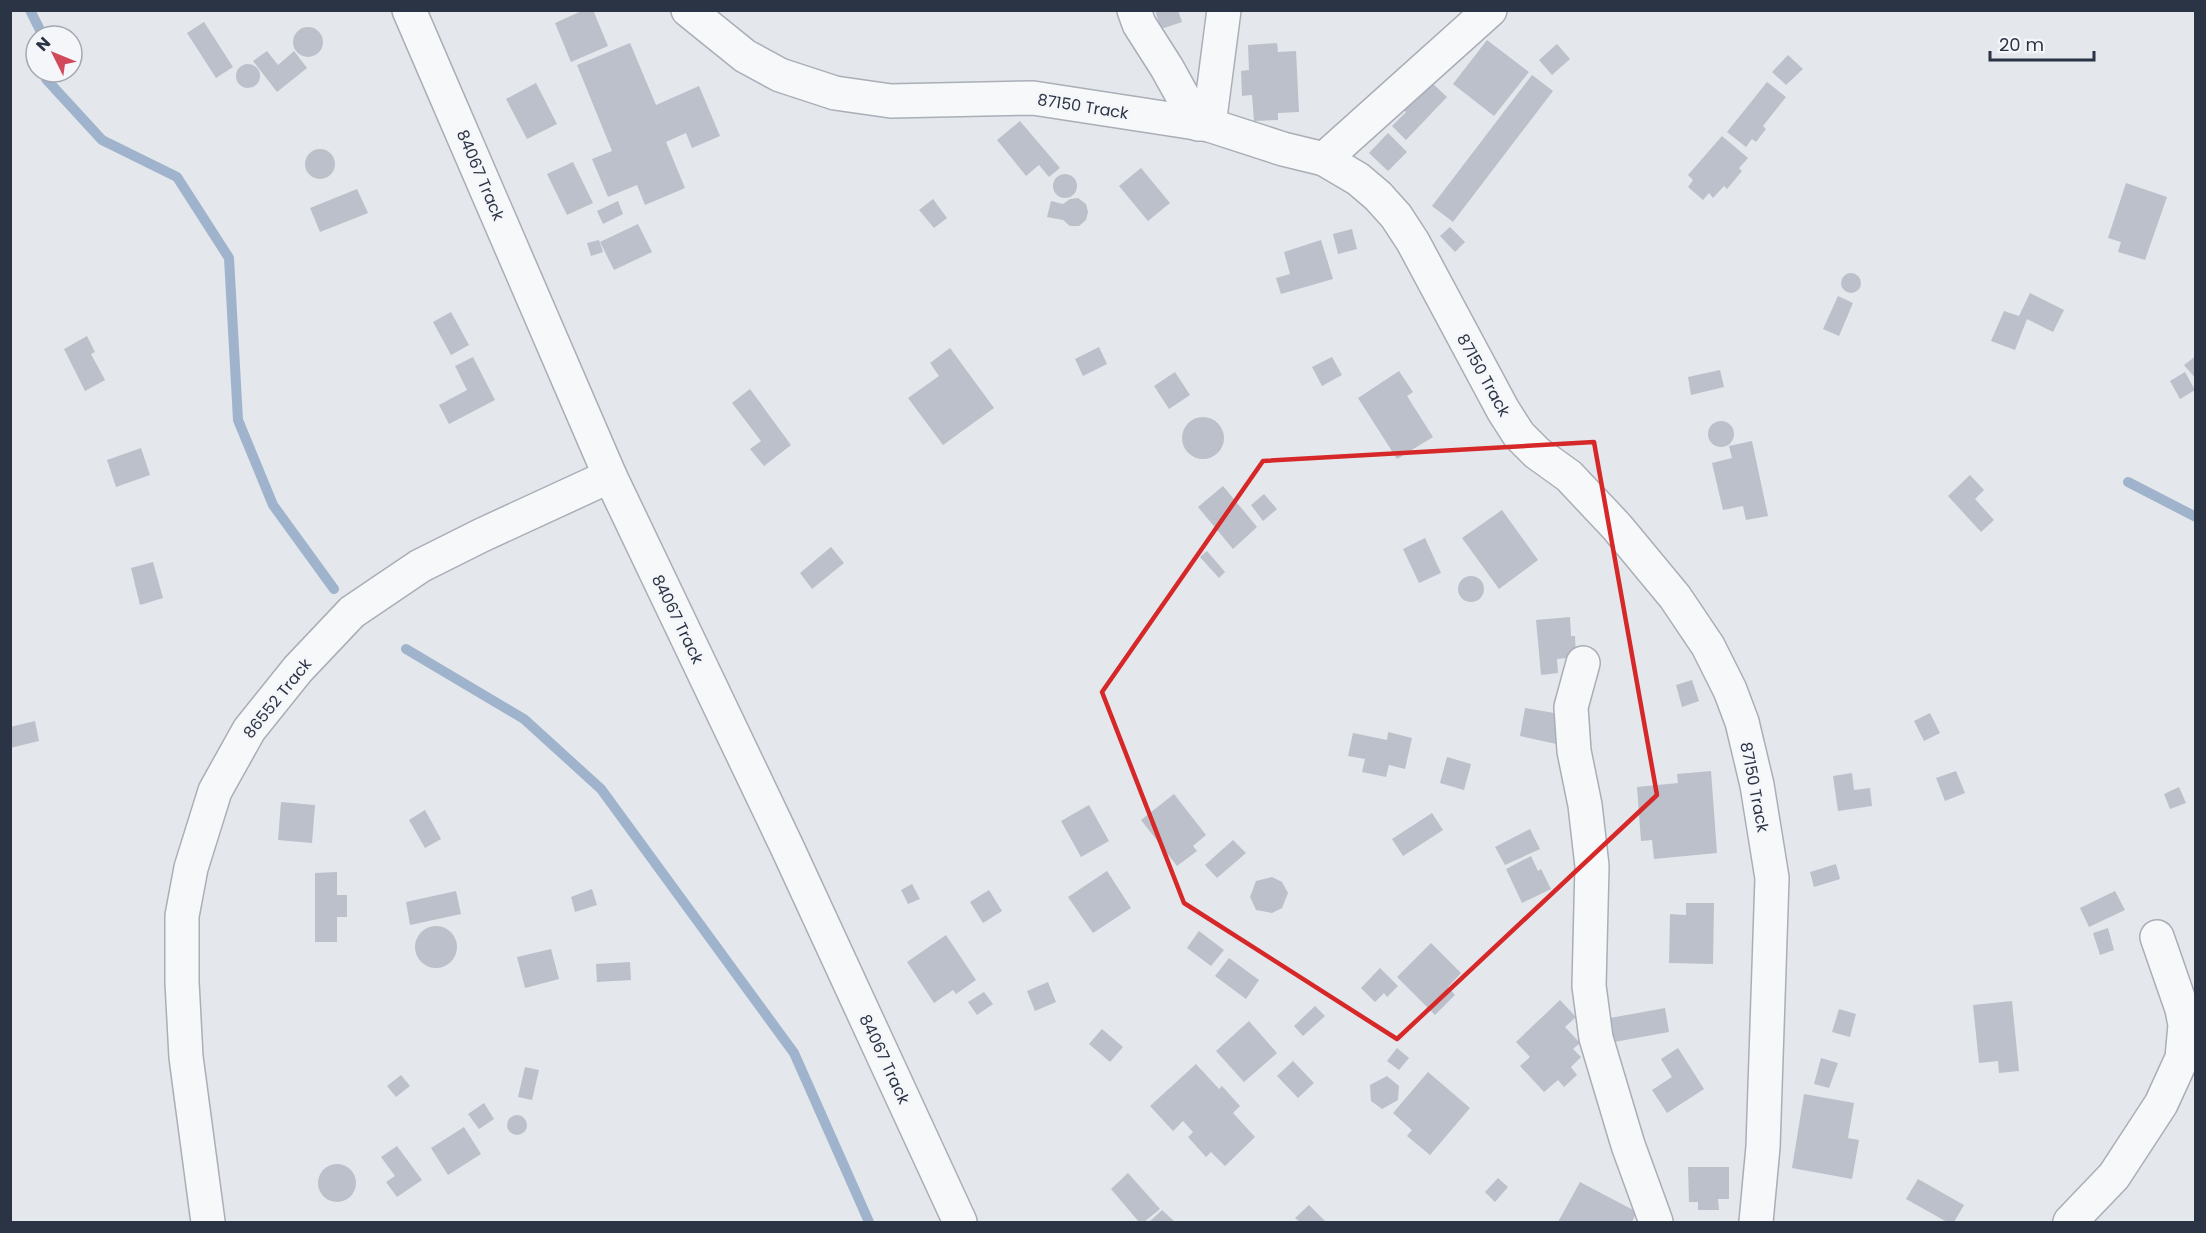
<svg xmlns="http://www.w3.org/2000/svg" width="2206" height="1233" viewBox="0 0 2206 1233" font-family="Poppins,sans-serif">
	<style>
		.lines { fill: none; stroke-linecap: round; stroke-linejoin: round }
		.stream { stroke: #9fb4cc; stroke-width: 10 }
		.building { fill: #bbc0ca }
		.minor-casing { stroke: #a9aeb7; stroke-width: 36 }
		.minor { stroke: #f7f8fa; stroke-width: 33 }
		.marked { fill: none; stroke: #d62828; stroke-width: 4.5; stroke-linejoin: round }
		.labels { text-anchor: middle; stroke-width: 5; stroke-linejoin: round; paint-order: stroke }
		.street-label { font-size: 16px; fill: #2b3445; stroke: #f4f6f9 }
	</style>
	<rect width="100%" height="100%" fill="#e4e7ec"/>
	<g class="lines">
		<!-- stream -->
		<g class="stream">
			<polyline points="30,10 43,36"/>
			<polyline points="46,72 46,79 102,140 177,177 229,258 238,420 273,505 334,589"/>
			<polyline points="2128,482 2196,517"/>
			<polyline points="406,649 524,719 601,789 794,1053 869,1222"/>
		</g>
	</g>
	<!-- building -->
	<g class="building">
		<polygon points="584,10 593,10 608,46 571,62 555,23"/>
		<polygon points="1155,10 1178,10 1182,22 1161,29"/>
		<polygon points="204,22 233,67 216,78 187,33"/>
		<circle cx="308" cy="42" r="15"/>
		<polygon points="1487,40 1529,72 1494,116 1453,84"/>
		<polygon points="630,43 656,105 699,86 720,136 692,148 686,133 666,142 685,188 645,205 637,185 608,197 592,159 612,151 577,65"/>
		<polygon points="1277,43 1278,52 1296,51 1299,112 1278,113 1278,120 1254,121 1252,95 1242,96 1241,71 1249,70 1248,45"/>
		<polygon points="1557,44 1570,59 1552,75 1539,60"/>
		<polygon points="267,51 278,65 294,51 307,68 277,92 253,61"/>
		<polygon points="1788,55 1803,69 1786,85 1772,72"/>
		<circle cx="248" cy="76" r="12"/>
		<polygon points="1532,75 1553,91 1453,222 1432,206"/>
		<polygon points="1430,81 1447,97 1406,140 1392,126 1406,112 1403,109"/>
		<polygon points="1767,82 1786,97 1763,126 1766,129 1756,142 1752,139 1746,147 1727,132"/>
		<polygon points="536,83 557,124 527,139 506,99"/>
		<polygon points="1020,121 1060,168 1049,177 1039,165 1026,176 997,140"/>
		<polygon points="1388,133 1407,152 1388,171 1369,153"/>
		<polygon points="1722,136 1748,158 1739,168 1742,171 1727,189 1724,186 1713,198 1709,193 1703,200 1688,187 1693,180 1688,175"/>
		<circle cx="320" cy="164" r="15"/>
		<polygon points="573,162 593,203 567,215 547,174"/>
		<polygon points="1141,168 1170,203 1148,221 1119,186"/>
		<circle cx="1065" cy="186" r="12"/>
		<polygon points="2126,183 2167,197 2145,260 2118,252 2121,242 2108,238"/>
		<polygon points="357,189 368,213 320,232 310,208"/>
		<polygon points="1078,198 1086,204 1088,212 1086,220 1079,226 1070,226 1063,220 1047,217 1051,201 1063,204 1070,199"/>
		<polygon points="933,199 947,218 934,228 919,210"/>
		<polygon points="618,201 623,214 603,224 597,211"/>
		<polygon points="638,224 652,252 614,270 600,242"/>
		<polygon points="1450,227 1465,242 1455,252 1440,236"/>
		<polygon points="1352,229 1357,249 1338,254 1333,234"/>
		<polygon points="599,240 603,252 591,256 587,243"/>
		<polygon points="1321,240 1333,279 1281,294 1276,278 1290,274 1284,252"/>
		<circle cx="1851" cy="283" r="10"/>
		<polygon points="2030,293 2064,310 2053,332 2027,319 2015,350 1991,341 2004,311 2019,316"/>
		<polygon points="1838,296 1853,303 1839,336 1823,329"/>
		<polygon points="451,312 469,345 451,355 433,322"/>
		<polygon points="87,336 95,352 91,354 105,380 85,391 64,349"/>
		<polygon points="1099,347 1107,364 1083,376 1075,359"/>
		<polygon points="950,348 994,408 943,445 908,398 939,376 930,363"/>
		<polygon points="2196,356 2196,379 2184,365"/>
		<polygon points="473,357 495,400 449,424 439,405 467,390 455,366"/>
		<polygon points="1332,357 1342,375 1322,386 1312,367"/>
		<polygon points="1720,370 1724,387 1691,395 1688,377"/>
		<polygon points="1399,371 1413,392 1407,396 1433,437 1397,459 1358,398"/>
		<polygon points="1175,372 1190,395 1169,409 1154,386"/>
		<polygon points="2185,372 2195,390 2180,399 2170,381"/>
		<polygon points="750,389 791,445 764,466 750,449 761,441 732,403"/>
		<circle cx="1203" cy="438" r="21"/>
		<circle cx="1721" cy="434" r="13"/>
		<polygon points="1752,441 1768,516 1746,520 1743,506 1723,510 1712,463 1732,458 1729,446"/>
		<polygon points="141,448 150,475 116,487 107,460"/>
		<polygon points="1970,475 1984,490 1975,499 1994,520 1981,532 1948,496"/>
		<polygon points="1223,486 1257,527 1233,549 1198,507"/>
		<polygon points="1264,494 1277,509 1263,521 1251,505"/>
		<polygon points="1502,510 1538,560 1499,589 1462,538"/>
		<polygon points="1425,538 1441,573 1419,583 1403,549"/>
		<polygon points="831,547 844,563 812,589 800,573"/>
		<polygon points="1207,551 1225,572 1219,578 1200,557"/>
		<polygon points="153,562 163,598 140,605 131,568"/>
		<circle cx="1471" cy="589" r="13"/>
		<polygon points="1570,617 1571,636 1575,636 1576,657 1557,659 1558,673 1541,675 1536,620"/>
		<polygon points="1692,680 1699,701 1682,707 1676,685"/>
		<polygon points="1525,708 1566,715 1561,745 1520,736"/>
		<polygon points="1930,713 1940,733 1924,741 1914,721"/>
		<polygon points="35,721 39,741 10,748 10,727"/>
		<polygon points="1388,732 1412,738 1405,769 1389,765 1386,777 1362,772 1365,759 1348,756 1353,733 1387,740"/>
		<polygon points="1447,757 1471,764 1464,790 1440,783"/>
		<polygon points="1711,771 1717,853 1654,859 1652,840 1641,841 1637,787 1678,783 1677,774"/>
		<polygon points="1956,771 1965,793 1945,801 1936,778"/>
		<polygon points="1852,773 1854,790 1870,788 1872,806 1838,811 1833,776"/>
		<polygon points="2179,787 2186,803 2170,809 2164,794"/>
		<polygon points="1174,794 1206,835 1193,846 1197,851 1177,866 1141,820"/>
		<polygon points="281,802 315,805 312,843 278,840"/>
		<polygon points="1089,805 1109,841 1081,857 1061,821"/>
		<polygon points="425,810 441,839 425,848 409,820"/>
		<polygon points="1432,813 1443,830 1403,856 1392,839"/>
		<polygon points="1530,829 1540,849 1505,865 1495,847"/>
		<polygon points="1233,840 1246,853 1217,878 1205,865"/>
		<polygon points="1531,856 1538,871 1541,869 1551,889 1522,903 1506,869"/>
		<polygon points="1836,864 1840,879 1814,887 1810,872"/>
		<polygon points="1107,871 1131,908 1093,933 1068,897"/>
		<polygon points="337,872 337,895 347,895 347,917 337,917 337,942 315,942 315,873"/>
		<polygon points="1272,877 1282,882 1288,893 1282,908 1272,913 1256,910 1250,897 1256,881"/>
		<polygon points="912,884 920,899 908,904 901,890"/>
		<polygon points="592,889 597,905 575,912 571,897"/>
		<polygon points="989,890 1002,911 983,923 970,902"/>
		<polygon points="456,891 461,914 410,925 406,902"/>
		<polygon points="2115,891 2125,910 2089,927 2080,908"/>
		<polygon points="1686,903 1714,903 1713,964 1669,963 1670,914 1686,915"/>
		<circle cx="436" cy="947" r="21"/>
		<polygon points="2108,928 2114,950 2100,955 2093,933"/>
		<polygon points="1199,931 1224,950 1211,966 1187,948"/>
		<polygon points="946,935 976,980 956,994 953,990 934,1003 907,962"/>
		<polygon points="1431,943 1461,973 1448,987 1455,995 1435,1015 1397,977"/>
		<polygon points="551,949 559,979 525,988 517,957"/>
		<polygon points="1229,958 1259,980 1246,999 1215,976"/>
		<polygon points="630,962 631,980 597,982 596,964"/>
		<polygon points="1380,968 1398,986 1387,997 1384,993 1375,1002 1361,988"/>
		<polygon points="1048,982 1056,1002 1035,1011 1027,991"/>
		<polygon points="984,992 993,1004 977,1015 968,1002"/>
		<polygon points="1560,1000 1576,1017 1565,1027 1580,1043 1573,1049 1581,1057 1571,1067 1577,1075 1564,1087 1558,1080 1544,1092 1520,1066 1530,1057 1516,1042"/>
		<polygon points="2012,1001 2019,1071 1999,1073 1998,1061 1979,1063 1973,1005"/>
		<polygon points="1315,1006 1325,1016 1303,1036 1294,1026"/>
		<polygon points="1665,1008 1669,1032 1614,1042 1610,1018"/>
		<polygon points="1839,1009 1856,1014 1850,1037 1832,1032"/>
		<polygon points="1249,1021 1277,1053 1244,1082 1216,1051"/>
		<polygon points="1102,1029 1123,1047 1110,1062 1089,1044"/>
		<polygon points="1397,1048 1409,1058 1399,1070 1387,1061"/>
		<polygon points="1678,1048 1704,1089 1667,1113 1652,1090 1672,1077 1661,1059"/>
		<polygon points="1821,1058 1838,1063 1829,1088 1814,1084"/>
		<polygon points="1293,1061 1314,1083 1298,1098 1277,1076"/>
		<polygon points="1196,1064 1219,1089 1222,1086 1240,1106 1233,1113 1255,1137 1225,1166 1211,1152 1206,1157 1188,1137 1193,1132 1183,1121 1173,1131 1150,1106"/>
		<polygon points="525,1067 539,1070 532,1100 518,1097"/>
		<polygon points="1428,1072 1470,1108 1430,1155 1407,1136 1412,1130 1393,1113"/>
		<polygon points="401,1075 410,1086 396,1097 387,1086"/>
		<polygon points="1387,1076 1399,1086 1398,1100 1382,1109 1371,1101 1370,1085"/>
		<polygon points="1804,1094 1854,1103 1848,1138 1859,1140 1852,1179 1792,1168"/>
		<polygon points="484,1103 494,1119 479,1129 468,1114"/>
		<circle cx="517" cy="1125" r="10"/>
		<polygon points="464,1127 481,1154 448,1175 431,1148"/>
		<polygon points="397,1146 422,1180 397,1197 386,1182 395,1176 381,1157"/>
		<circle cx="337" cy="1183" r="19"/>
		<polygon points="1688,1167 1729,1167 1729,1199 1718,1199 1719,1210 1698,1210 1698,1202 1689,1202"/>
		<polygon points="1128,1173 1160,1209 1144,1222 1139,1222 1111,1189"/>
		<polygon points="1498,1178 1508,1187 1495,1202 1485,1192"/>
		<polygon points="1918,1179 1964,1205 1954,1222 1947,1222 1906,1199"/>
		<polygon points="1580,1182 1637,1212 1632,1222 1558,1222"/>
		<polygon points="1309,1205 1326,1222 1300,1222 1295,1218"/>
		<polygon points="1162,1210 1175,1222 1149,1222"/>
	</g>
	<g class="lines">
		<defs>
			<g id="minor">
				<polyline points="409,10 610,476 787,847 960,1222"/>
				<polyline points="688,10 745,56 780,75 835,93 891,101 1033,98 1209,125 1283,149 1324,159 1358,179 1378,196 1396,216 1413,242 1503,410 1519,435 1537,453 1569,476 1617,527 1675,597 1708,646 1730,690 1742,722 1757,785 1772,878 1763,1147 1756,1222"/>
				<polyline points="1134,10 1139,24 1167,68 1198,124"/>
				<polyline points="1209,125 1224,10"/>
				<polyline points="1324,159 1490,10"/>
				<polyline points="1583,663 1571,707 1574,751 1585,805 1592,866 1589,986 1596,1038 1628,1145 1656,1222"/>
				<polyline points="208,1222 186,1057 182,982 182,916 191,868 215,791 249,730 298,669 352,612 420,566 482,535 610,476"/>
				<polyline points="2070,1222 2114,1176 2161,1104 2182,1058 2185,1025 2182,1009 2157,937"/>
			</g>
		</defs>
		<!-- minor casing -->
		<use href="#minor" class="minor-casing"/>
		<!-- minor -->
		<use href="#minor" class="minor"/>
	</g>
	<!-- marked area -->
	<path class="marked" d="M1594 442 1657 795 1397 1039 1184 903 1102 692 1263 461Z"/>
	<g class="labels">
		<!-- street labels -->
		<g class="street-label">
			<text transform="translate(1083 106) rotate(9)" y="6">87150 Track</text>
			<text transform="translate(481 175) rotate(67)" y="6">84067 Track</text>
			<text transform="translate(1484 375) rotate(61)" y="6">87150 Track</text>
			<text transform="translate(678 619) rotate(64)" y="6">84067 Track</text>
			<text transform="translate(277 698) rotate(-51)" y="6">86552 Track</text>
			<text transform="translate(1755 787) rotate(79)" y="6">87150 Track</text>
			<text transform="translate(885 1059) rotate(65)" y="6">84067 Track</text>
		</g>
	</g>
	<!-- border -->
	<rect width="2206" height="1233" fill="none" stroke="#2b3445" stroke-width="24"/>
	<!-- north arrow -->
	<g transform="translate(54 54) rotate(313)"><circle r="28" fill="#f4f6f9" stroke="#a4a8b1" stroke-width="1.5"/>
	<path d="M0-4.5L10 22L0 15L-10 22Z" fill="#d1495b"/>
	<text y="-9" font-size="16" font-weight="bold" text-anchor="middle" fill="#2b3445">N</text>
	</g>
	<!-- scale -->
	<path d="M1990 51v9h104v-9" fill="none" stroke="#2b3445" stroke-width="3"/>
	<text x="1999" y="51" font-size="18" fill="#2b3445" stroke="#f4f6f9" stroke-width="4.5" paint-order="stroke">20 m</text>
</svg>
